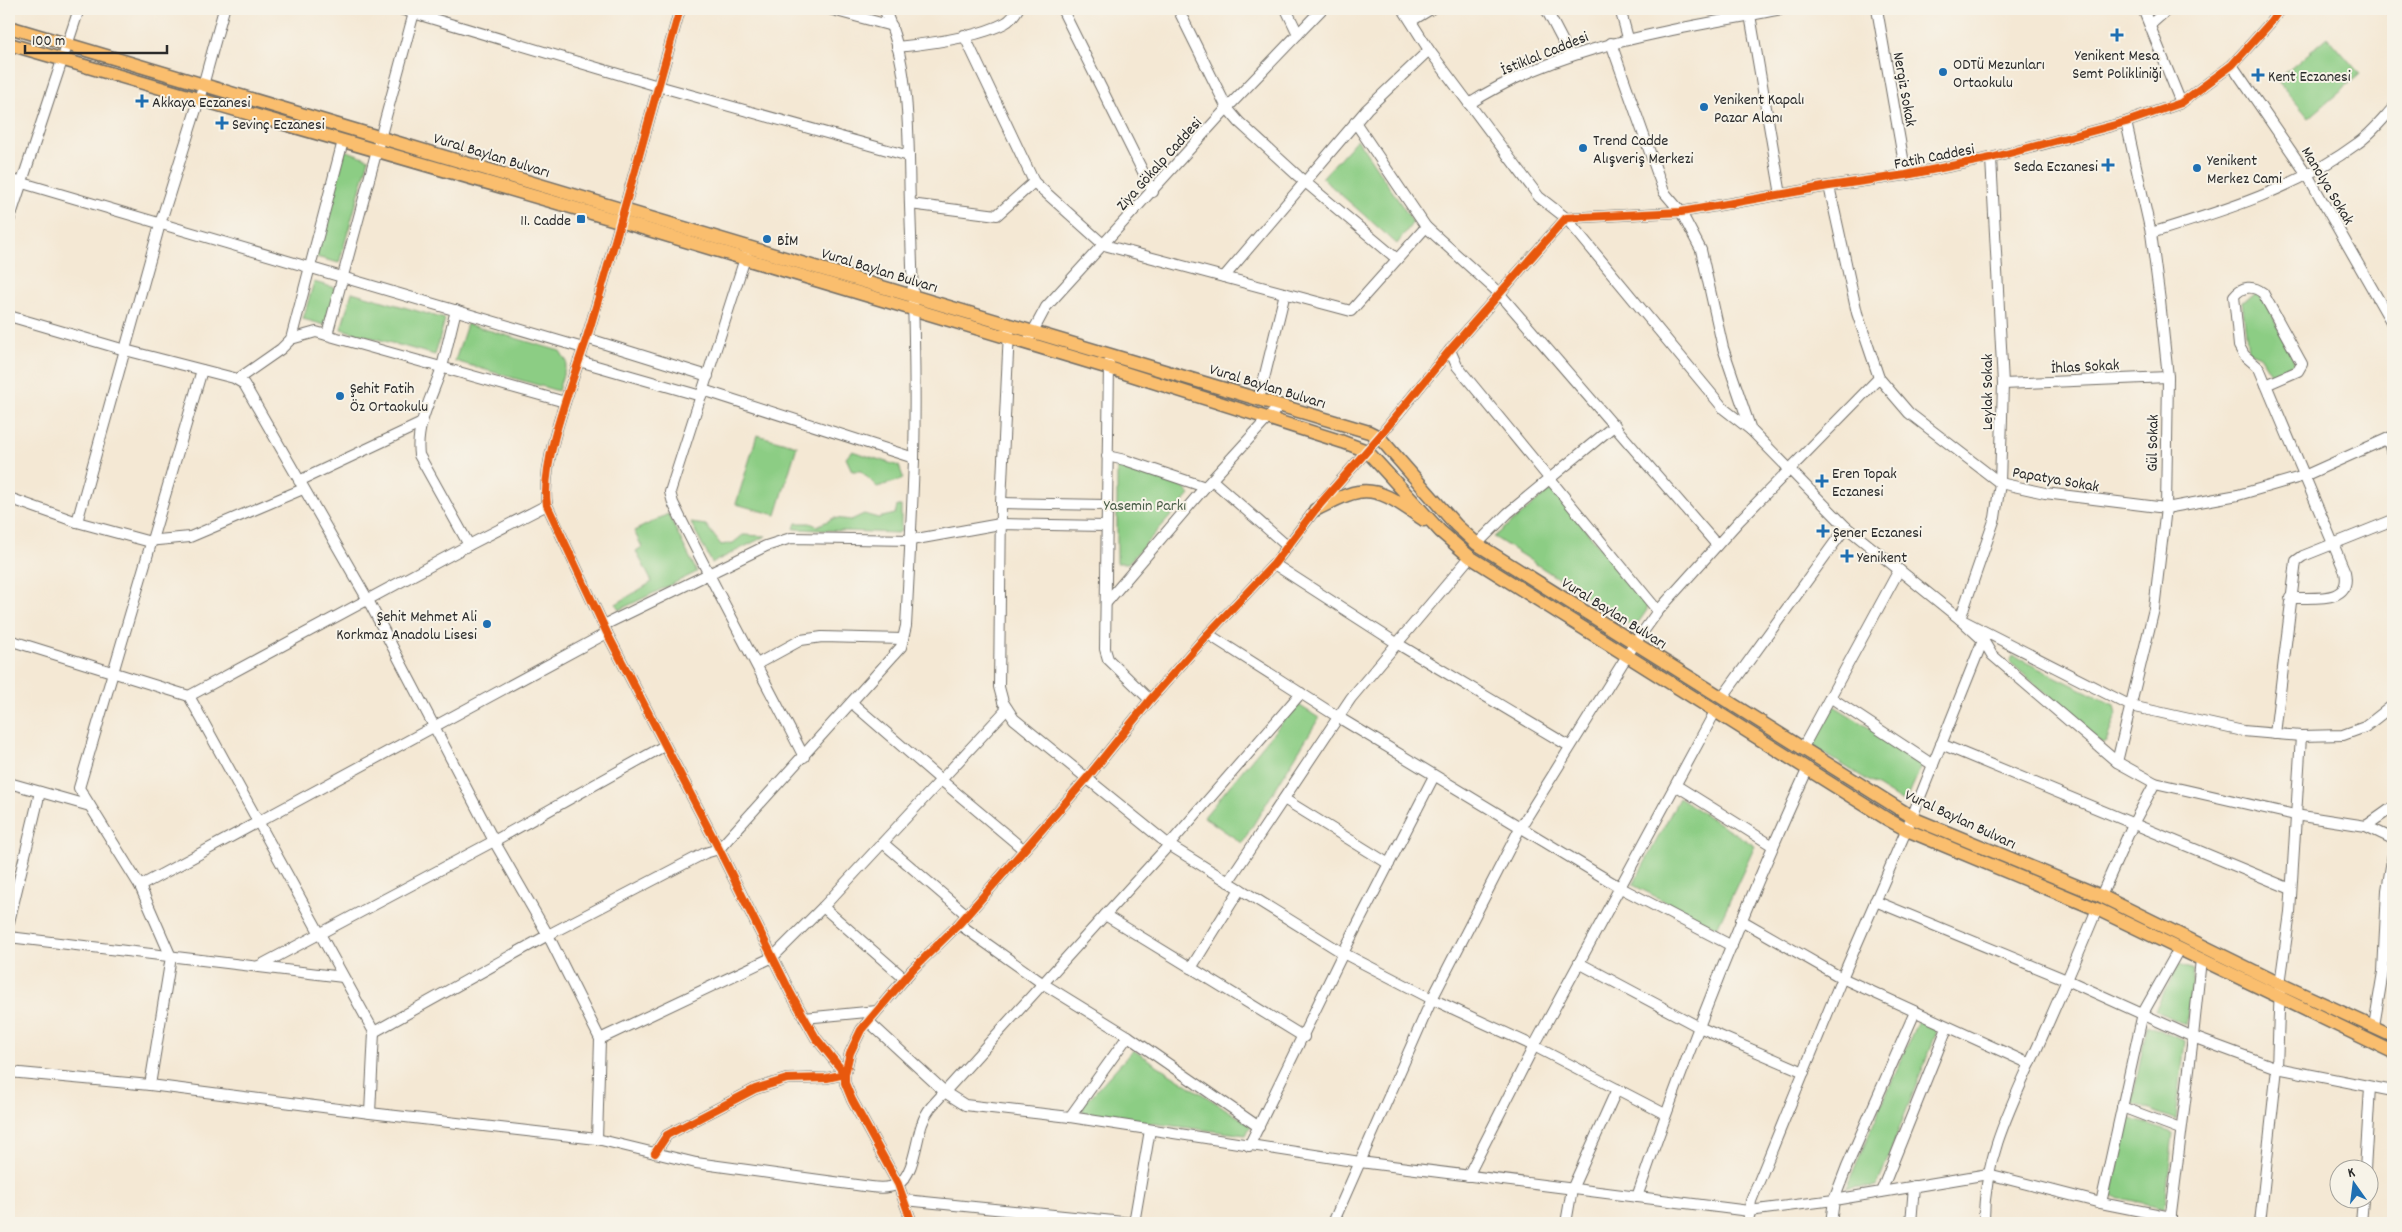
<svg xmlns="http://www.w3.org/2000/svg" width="2402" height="1232" viewBox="0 0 2402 1232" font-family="Dekko,sans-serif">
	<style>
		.green { fill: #8ccd84; stroke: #5c7c58 }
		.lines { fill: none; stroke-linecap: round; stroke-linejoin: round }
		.minor-casing { stroke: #716d66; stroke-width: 12 }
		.major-casing { stroke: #716d66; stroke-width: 15 }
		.minor { stroke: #fff; stroke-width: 10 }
		.major { stroke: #fabe6e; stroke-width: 12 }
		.cycleway-casing { stroke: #f7f3e8; stroke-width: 11 }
		.cycleway { stroke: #e8590c; stroke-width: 8 }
		.poi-dot { fill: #1f6fb2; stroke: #f7f3e8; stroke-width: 2 }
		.labels { text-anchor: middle; stroke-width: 4; stroke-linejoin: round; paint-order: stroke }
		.street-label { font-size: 16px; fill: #2b2b2b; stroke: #f7f3e8 }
		.poi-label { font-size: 16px; fill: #2b2b2b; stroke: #f7f3e8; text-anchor: start }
		.park-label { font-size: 16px; fill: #485c46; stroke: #f7f3e8 }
	</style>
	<rect width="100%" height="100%" fill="#f7f3e8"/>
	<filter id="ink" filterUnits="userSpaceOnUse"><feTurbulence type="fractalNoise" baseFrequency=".02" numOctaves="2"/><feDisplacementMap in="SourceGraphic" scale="10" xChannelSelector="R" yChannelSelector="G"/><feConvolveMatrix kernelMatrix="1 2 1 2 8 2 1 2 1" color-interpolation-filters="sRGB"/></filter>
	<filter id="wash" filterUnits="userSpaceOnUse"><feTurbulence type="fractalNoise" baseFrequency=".0096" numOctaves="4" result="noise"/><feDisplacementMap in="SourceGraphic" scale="20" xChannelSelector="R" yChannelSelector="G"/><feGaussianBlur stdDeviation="1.12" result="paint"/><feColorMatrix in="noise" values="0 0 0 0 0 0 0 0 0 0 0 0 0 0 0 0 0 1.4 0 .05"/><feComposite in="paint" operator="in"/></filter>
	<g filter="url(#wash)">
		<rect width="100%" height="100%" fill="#f4e8d4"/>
		<!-- green -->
		<g class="green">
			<polygon points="2328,37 2360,74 2309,118 2277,80"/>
			<polygon points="1357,139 1413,222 1397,244 1322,178"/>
			<polygon points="345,150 369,159 339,263 316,257"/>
			<polygon points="314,282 339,289 328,326 303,319"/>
			<polygon points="352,292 445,319 435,355 341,329"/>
			<polygon points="2257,294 2266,302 2296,365 2272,375 2260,356 2248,351 2242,301"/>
			<polygon points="467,324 560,351 567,362 558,391 455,361"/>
			<polygon points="757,435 797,446 776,515 736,504"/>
			<polygon points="852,451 899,466 903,477 901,480 877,487 861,471 852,471 846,458"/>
			<polygon points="1117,464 1180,484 1190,495 1128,563 1117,563"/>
			<polygon points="1552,489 1646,603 1647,610 1638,623 1629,624 1494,537"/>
			<polygon points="897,506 901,506 901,531 897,533 794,529 796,523 810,523 817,526 834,518 851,520 864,514 878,518 895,514"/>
			<polygon points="668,514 697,572 619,610 616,604 652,582 636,551 642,547 634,531"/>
			<polygon points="691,523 706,525 721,545 733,543 743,535 766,536 712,563"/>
			<polygon points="2013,656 2114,705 2116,715 2106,742 2102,744 2010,662"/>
			<polygon points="1297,704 1319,718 1242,843 1204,817"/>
			<polygon points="1831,704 1921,760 1922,765 1906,801 1903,802 1809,744"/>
			<polygon points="1679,798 1755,846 1717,928 1633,885"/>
			<polygon points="2179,964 2194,970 2186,1025 2155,1010"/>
			<polygon points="1918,1020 1935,1029 1936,1034 1877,1186 1846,1188"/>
			<polygon points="2147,1025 2185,1041 2176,1120 2132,1103"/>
			<polygon points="1133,1050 1251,1125 1246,1135 1086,1115 1083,1112 1083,1105"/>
			<polygon points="2129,1118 2173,1133 2165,1208 2111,1196"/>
		</g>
	</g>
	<g filter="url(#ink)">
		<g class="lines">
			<defs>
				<g id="minor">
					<polyline points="400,9 658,86 909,156"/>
					<polyline points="829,9 892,26"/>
					<polyline points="1062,9 1153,192"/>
					<polyline points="1178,9 1227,108 1239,122 1298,176 1397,259"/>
					<polyline points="1286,9 1298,34"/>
					<polyline points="1403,9 1429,50 1539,197 1566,218 1724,409 1751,430"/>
					<polyline points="1546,9 1570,55"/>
					<polyline points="1620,9 1628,38"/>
					<polyline points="1749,9 1781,195"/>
					<polyline points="1877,9 1906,175"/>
					<polyline points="2143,9 2181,103"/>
					<polyline points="1411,21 1431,9"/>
					<polyline points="2150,25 2168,9"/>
					<polyline points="964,35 1034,182"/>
					<polyline points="1611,43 1664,192 1681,212 1701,250 1723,348 1751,430 1846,527 1960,619 2131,706 2243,731 2301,736 2343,735 2365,727 2393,705"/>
					<path d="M897 47C926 44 979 37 1005 23 1011 20 1015 14 1018 9"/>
					<polyline points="2232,65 2308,176 2393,325"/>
					<path d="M1469 104C1563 43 1674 31 1781 9"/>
					<polyline points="1355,122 1426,227 1499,293 1717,545"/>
					<polyline points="1991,158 2003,384 2000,483 1995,518 1960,619 1983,640 1992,655 2117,762 2155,783 2295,815 2366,826 2393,839"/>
					<polyline points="9,179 583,348"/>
					<polyline points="1829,186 1857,313 1879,378 1909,413 2000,483 2045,493 2166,508 2238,495 2304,476 2393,436"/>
					<polyline points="910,204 997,215 1034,182 1104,245 1351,311 1426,227"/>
					<polyline points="9,221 79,9"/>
					<path d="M2151 233C2223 211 2296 189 2358 143 2371 134 2382 120 2393 108"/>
					<path d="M747 252 670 492 673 503C715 589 761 672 804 757"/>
					<polyline points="1224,277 1367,109 1429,50"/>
					<path d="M456 310C451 329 447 348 442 367 433 395 415 425 419 455L469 545"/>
					<polyline points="9,316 125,350 234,378 244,384 368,600 494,841 548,935 600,1039 597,1139"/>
					<polyline points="1009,331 1001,503 999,687 1003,702 1014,719 1169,845 1343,953 1432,999 1534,1046 1665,1114"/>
					<polyline points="327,335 415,9"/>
					<polyline points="1030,337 1046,307 1227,108 1322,9"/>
					<polyline points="586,338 708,376"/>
					<polyline points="291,339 316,332 565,402"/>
					<polyline points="1450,350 1457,366 1658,611"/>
					<polyline points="579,361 701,396"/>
					<polyline points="1109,363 1105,649 1108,659 1150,700"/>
					<polyline points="238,379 281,349 291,339 343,141"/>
					<polyline points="2003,384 2168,377"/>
					<path d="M2266 385 2298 371 2302 364 2263 293C2253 285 2242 286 2234 296L2239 346 2244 355 2259 368 2345 572C2352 604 2313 597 2290 598"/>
					<polyline points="703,390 914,458"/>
					<polyline points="1259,399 1285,293"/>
					<polyline points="2388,440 2393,457"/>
					<polyline points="1107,456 1125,460 1205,487"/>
					<polyline points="1212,480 1287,546"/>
					<polyline points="299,481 422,423"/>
					<polyline points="9,498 77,522 147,541 190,537 303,489"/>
					<polyline points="1001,503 1106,505"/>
					<polyline points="77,522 160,224 199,100 224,9"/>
					<polyline points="1477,544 1508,513 1615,425"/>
					<polyline points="1274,564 1398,644 1569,746"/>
					<polyline points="1106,603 1205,487 1280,405"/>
					<polyline points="604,625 766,546 791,538 911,540 1000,524 1105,526"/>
					<polyline points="1208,634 1338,717 1621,888 1732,946"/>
					<polyline points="9,640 189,696 469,545 547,505"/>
					<polyline points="757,664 801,640 822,637 903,639"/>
					<polyline points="1301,693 1169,845 1105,915 1304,1037"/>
					<polyline points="189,696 374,1032 370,1113"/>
					<polyline points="1830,697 1933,765"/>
					<polyline points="1722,698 1846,527"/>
					<polyline points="1007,709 941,780 1023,849"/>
					<polyline points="2275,734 2296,561 2303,556 2393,520"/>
					<polyline points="1941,744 2291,889"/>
					<polyline points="1802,749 1899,570"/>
					<polyline points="2117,762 2154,609 2166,508 2168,377 2160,301 2151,233 2126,122"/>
					<polyline points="9,783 90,806"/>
					<polyline points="1677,786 1773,846"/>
					<polyline points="1284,799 1389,864"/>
					<polyline points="2366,826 2393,807"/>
					<polyline points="883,843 967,915"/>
					<polyline points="1228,882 1351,698 1470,557"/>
					<polyline points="140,886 607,633"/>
					<polyline points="2101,896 2133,824 2155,783"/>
					<polyline points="1875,901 2067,980 2193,1037 2277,1068 2393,1091"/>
					<polyline points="823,907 905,979"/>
					<polyline points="1741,920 1842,978 2030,1064"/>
					<polyline points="9,922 40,792"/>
					<polyline points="959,924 1042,983 1128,1036 1259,1127"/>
					<polyline points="9,937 343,977"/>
					<polyline points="1579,963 1699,1027 1804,1072"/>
					<polyline points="259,966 494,841 664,746"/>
					<polyline points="1191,968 1240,889"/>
					<polyline points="804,1018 877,1011"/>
					<polyline points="868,1021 946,1093 965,1105 1070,1117 1360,1162 1749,1211 1834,1200 1988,1174 2101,1203 2171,1217"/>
					<polyline points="2374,1026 2383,972 2387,890 2393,854"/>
					<path d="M374 1032 548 935 705 853 719 849 901 647 906 626C909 571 912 515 914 460 916 375 913 291 910 206 908 144 912 66 884 9"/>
					<polyline points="600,1039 773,957 823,907 941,780 852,703"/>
					<path d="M9 1072 150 1085 370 1113 597 1139 696 1163 871 1187C879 1188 891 1188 898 1184 914 1175 916 1140 922 1124 924 1118 927 1112 931 1107L1105 915"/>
					<polyline points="150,1085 171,957 140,886 79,788 202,370"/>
					<polyline points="2122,1107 2180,1129"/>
					<polyline points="1070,1117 1128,1036"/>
					<polyline points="1249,1146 1343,953 1434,776"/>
					<path d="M655 1153 667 1135 755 1089 787 1079 827 1078 845 1074 816 1038 791 994 719 849 607 633 547 505C540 461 573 381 587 337 620 228 649 118 680 9"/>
					<polyline points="2365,1170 2370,1087"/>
					<polyline points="1468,1176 1534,1046 1716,710"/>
					<polyline points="1881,1192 1947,1028"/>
					<path d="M1637 1197C1687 1051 1744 908 1808 768"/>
					<polyline points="905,1200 1133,1223"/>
					<polyline points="2101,1203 2143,1013 2179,949"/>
					<polyline points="2170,1222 2193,1037 2201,959"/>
					<polyline points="912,1223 898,1184 852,1100 845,1083 845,1074 850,1053 861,1030 913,969 959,924 1087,778 1150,700 1208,634 1274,564 1315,510 1379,437 1450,350 1566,218 1681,212 1829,186 1906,175 1991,158 2126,122 2181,103 2232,65 2270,23 2280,9"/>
					<polyline points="1134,1223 1150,1130"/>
					<polyline points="1333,1223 1432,999 1520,828 1635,643 1658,611 1740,520 1879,378"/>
					<polyline points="1566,1223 1572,1189 1617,1089"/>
					<polyline points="1748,1223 1751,1201 1842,978 1912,817 1983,640"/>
					<polyline points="1831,1223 1834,1200 1847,1166 1915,1012"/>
					<polyline points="1911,1223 1914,1186"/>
					<path d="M1984 1223C1983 1159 2012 1104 2038 1046 2058 1001 2078 955 2097 909"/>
					<polyline points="2260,1223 2277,1068 2280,984 2290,913 2301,736"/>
					<polyline points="2361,1223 2363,1200"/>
				</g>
				<g id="major">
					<polyline points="2388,9 2393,13"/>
					<polyline points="9,27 1369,432 1379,437 1456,525 1477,544 1917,820 2101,896 2280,984 2393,1036"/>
					<polyline points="9,44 619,221 1109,368 1343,442 1367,451 1440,531 1470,557 1887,819 1907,830 2099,910 2393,1052"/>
					<path d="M1315 510C1329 504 1343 494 1358 492 1382 487 1406 508 1424 520"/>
				</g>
			</defs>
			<!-- minor casing -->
			<use href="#minor" class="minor-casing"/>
			<!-- major casing -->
			<use href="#major" class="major-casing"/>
			<!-- minor -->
			<use href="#minor" class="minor"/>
			<!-- major -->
			<use href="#major" class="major"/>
			<defs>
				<g id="cycleway">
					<path d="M655 1153 667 1135 755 1089 787 1079 827 1078 845 1074 816 1038 791 994 719 849 607 633 547 505C540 461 573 381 587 337 620 228 649 118 680 9"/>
					<polyline points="912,1223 898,1184 852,1100 845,1083 845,1074 850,1053 861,1030 913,969 959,924 1087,778 1150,700 1208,634 1274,564 1315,510 1379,437 1450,350 1566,218 1681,212 1829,186 1906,175 1991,158 2126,122 2181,103 2232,65 2270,23 2280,9"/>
				</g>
			</defs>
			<!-- cycleway casing -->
			<use href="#cycleway" class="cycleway-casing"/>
			<!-- cycleway -->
			<use href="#cycleway" class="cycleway"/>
		</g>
	</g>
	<!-- markers -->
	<g class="poi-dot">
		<path d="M2114.5 27.5h5v5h5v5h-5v5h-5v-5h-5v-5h5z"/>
		<circle cx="1943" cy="72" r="5"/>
		<path d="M2255.5 67.5h5v5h5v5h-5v5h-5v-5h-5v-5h5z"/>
		<path d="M139.5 93.5h5v5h5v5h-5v5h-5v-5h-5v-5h5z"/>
		<circle cx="1704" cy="107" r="5"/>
		<path d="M219.5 115.5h5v5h5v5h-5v5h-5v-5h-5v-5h5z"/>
		<circle cx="1583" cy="148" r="5"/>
		<path d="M2105.5 157.5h5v5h5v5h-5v5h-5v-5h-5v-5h5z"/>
		<circle cx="2197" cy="168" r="5"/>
		<rect x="576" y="214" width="10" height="10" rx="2.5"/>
		<circle cx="767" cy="239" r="5"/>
		<circle cx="340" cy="396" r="5"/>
		<path d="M1819.5 473.5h5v5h5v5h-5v5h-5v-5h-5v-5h5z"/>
		<path d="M1820.5 523.5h5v5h5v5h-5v5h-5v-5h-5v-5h5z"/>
		<path d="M1844.5 548.5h5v5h5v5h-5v5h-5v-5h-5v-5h5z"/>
		<circle cx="487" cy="624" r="5"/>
	</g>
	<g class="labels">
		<!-- street labels -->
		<g class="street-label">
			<text transform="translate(1544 52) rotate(-22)" y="6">İstiklal Caddesi</text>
			<text transform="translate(1906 89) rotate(80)" y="6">Nergiz Sokak</text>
			<text transform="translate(492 154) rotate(17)" y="6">Vural Baylan Bulvarı</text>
			<text transform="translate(1934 155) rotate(-11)" y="6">Fatih Caddesi</text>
			<text transform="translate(1158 163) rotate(-48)" y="6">Ziya Gökalp Caddesi</text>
			<text transform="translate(2329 185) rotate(59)" y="6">Manolya Sokak</text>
			<text transform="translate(880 269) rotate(17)" y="6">Vural Baylan Bulvarı</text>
			<text transform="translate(2085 365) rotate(-3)" y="6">İhlas Sokak</text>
			<text transform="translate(1268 385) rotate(17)" y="6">Vural Baylan Bulvarı</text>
			<text transform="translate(1986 392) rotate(-90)" y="6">Leylak Sokak</text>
			<text transform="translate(2151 443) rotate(-89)" y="6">Gül Sokak</text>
			<text transform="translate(2056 478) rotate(10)" y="6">Papatya Sokak</text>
			<text transform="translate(1615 612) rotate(32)" y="6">Vural Baylan Bulvarı</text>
			<text transform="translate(1961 818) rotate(25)" y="6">Vural Baylan Bulvarı</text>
		</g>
		<!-- poi labels -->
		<g class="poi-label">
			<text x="2117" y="60" text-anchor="middle">Yenikent Mesa<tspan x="2117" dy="18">Semt Polikliniği</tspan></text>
			<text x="1953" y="69">ODTÜ Mezunları<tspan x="1953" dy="18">Ortaokulu</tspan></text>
			<text x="2268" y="81">Kent Eczanesi</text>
			<text x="1714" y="104">Yenikent Kapalı<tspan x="1714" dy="18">Pazar Alanı</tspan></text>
			<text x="152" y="107">Akkaya Eczanesi</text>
			<text x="232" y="129">Sevinç Eczanesi</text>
			<text x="1593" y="145">Trend Cadde<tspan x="1593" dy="18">Alışveriş Merkezi</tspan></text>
			<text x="2207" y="165">Yenikent<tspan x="2207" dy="18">Merkez Cami</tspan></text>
			<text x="2098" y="171" text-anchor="end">Seda Eczanesi</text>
			<text x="571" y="225" text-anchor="end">11. Cadde</text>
			<text x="777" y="245">BİM</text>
			<text x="350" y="393">Şehit Fatih<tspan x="350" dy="18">Öz Ortaokulu</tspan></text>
			<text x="1832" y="478">Eren Topak<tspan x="1832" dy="18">Eczanesi</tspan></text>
			<text x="1833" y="537">Şener Eczanesi</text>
			<text x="1857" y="562">Yenikent</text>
			<text x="477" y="621" text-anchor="end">Şehit Mehmet Ali<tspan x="477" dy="18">Korkmaz Anadolu Lisesi</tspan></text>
		</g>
		<!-- park labels -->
		<g class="park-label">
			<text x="1145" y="510">Yasemin Parkı</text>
		</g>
	</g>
	<!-- margin -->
	<rect width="2402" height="1232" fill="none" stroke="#f7f3e8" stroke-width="30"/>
	<!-- north arrow -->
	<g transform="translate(2354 1184) rotate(346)"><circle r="24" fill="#f7f3e8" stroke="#a5a39c"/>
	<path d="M0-4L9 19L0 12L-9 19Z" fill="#1f6fb2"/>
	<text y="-8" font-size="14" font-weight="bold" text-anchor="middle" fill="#2b2b2b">K</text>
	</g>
	<!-- scale -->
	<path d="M25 45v8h142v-8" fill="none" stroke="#2b2b2b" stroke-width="2.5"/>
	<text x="32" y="45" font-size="15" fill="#2b2b2b" stroke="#f7f3e8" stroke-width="4" paint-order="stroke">100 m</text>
</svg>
